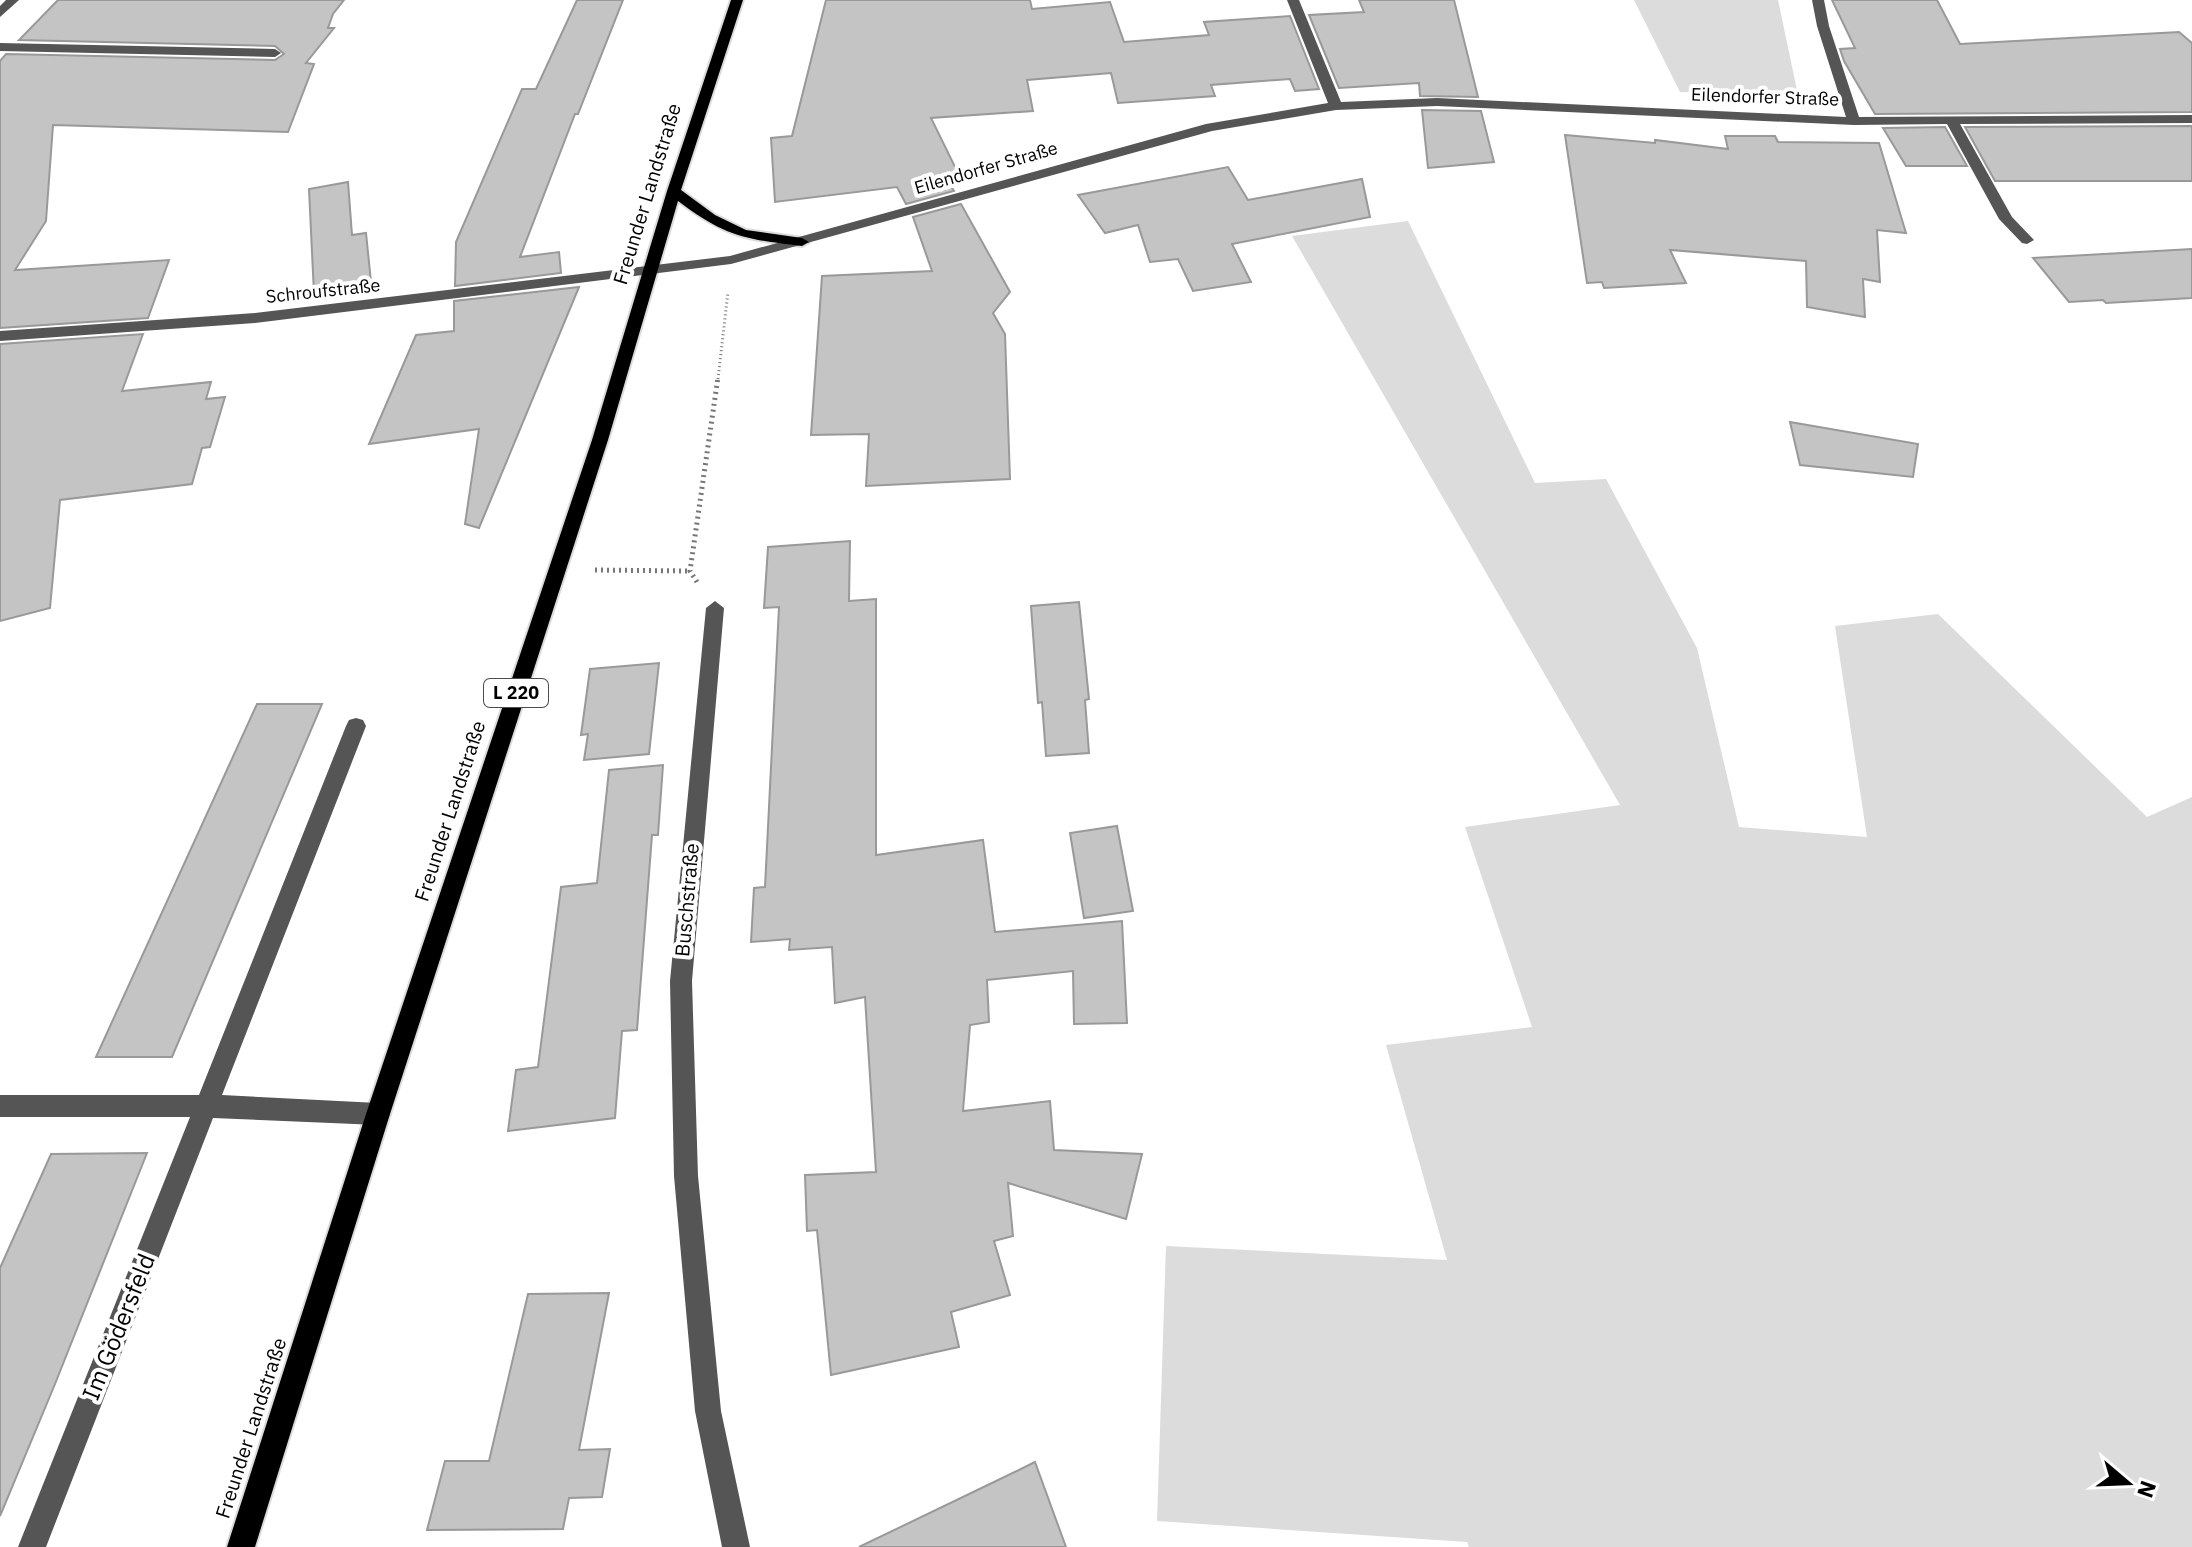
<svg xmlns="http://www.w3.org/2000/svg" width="2192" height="1547" viewBox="0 0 2192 1547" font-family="'IBM Plex Sans',sans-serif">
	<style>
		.green { fill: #dcdcdc }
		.building { fill: #c4c4c4; stroke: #999; stroke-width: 2 }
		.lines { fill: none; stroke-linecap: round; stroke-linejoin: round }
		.major-casing { stroke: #dbdbdb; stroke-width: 4 }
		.path-far1 { stroke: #777; stroke-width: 3; stroke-dasharray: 1 3; stroke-linecap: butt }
		.path { stroke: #777; stroke-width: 5; stroke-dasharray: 2 4; stroke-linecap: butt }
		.minor { fill: #555; fill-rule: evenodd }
		.major { fill: #000; fill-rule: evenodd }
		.labels { text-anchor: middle; stroke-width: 8; stroke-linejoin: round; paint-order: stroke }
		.far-street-label { font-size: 18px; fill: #000; stroke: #fff }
		.shield { fill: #fff; stroke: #4c4c4c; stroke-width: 2 }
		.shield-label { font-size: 18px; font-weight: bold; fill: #000 }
		.street-label { font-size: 20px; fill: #000; stroke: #fff }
		.near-street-label { font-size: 24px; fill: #000; stroke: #fff }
	</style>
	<rect width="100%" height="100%" fill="#fff"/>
	<!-- green -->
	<g class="green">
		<polygon points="1634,0 1778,0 1798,95 1680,92"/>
		<polygon points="1408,221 1535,483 1606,479 1697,648 1739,827 1867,837 1835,626 1938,614 2147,817 2192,797 2192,1547 1469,1547 1467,1542 1157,1521 1166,1246 1447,1260 1386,1045 1532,1027 1465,827 1620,805 1292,236"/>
	</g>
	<!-- building -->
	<g class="building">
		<polygon points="58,0 344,0 333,14 328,28 334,28 306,63 314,64 288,132 53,125 46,221 15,270 169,260 148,318 0,328 0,61 6,54 275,60 284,54 275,46 19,40"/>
		<polygon points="577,0 623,0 578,114 575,114 520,257 559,252 561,273 455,286 456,242 522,89 536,89"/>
		<polygon points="826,0 1030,0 1032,9 1110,2 1124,42 1209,35 1204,22 1290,16 1319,89 1295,91 1290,79 1211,85 1215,96 1118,103 1111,73 1027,80 1033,111 931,118 959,175 946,178 954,191 906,204 897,187 775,202 771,138 792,136"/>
		<polygon points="1359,0 1454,0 1478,97 1420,96 1419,83 1339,88 1309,15 1364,12"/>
		<polygon points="1832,0 1937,0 1960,44 2179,32 2192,43 2192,112 1875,114 1844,61 1840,49 1855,48"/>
		<polygon points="1422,110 1481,111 1494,162 1428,168"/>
		<polygon points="2192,126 2192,181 1995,181 1965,127"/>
		<polygon points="1945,127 1967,166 1906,166 1883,128"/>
		<polygon points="1565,135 1655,143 1655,140 1728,149 1725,136 1775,136 1778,142 1879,143 1906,233 1877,230 1880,282 1863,279 1865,317 1807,307 1806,261 1670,250 1686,283 1604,288 1602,282 1587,283"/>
		<polygon points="1228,167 1248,200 1362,179 1370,217 1232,244 1251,282 1193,291 1178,259 1150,262 1138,225 1105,233 1078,195"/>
		<polygon points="348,182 352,235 366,233 371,282 314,294 309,189"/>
		<polygon points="961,204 1010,292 993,313 1005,334 1010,479 866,486 869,434 811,435 822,276 932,271 913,217"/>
		<polygon points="2192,249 2192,298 2106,303 2103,300 2069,302 2033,258"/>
		<polygon points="579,287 479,528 465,524 479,429 369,444 416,335 454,331 454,301"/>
		<polygon points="143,334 122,391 211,382 206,399 225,397 210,447 202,448 192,484 60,500 50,608 0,621 0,344"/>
		<polygon points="1790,422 1918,444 1913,477 1800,465"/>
		<polygon points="850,541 849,601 876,599 876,855 983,840 995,932 1122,921 1127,1023 1074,1024 1073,971 987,980 989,1022 970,1025 963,1111 1050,1101 1054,1150 1142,1154 1126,1219 1008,1183 1013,1236 994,1241 1010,1295 951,1312 959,1347 831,1375 817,1230 807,1231 805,1175 876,1172 865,997 835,1003 832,947 789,950 790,939 751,942 754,888 765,887 779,607 764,608 768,547"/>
		<polygon points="1079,602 1089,699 1085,700 1089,753 1046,756 1042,702 1038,703 1031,606"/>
		<polygon points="659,663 649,754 584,760 588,734 581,735 590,669"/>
		<polygon points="257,704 322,704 172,1057 96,1057"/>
		<polygon points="663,765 658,835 652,835 637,1030 622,1031 615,1118 508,1131 516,1070 538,1067 561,887 597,883 609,770"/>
		<polygon points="1117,826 1133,911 1084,918 1070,833"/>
		<polygon points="147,1153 55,1384 0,1516 0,1268 51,1154"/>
		<polygon points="609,1293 579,1450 610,1449 602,1497 569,1498 563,1529 427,1530 445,1461 489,1461 528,1294"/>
		<polygon points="1035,1462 1066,1547 859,1547 994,1482"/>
	</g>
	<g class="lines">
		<defs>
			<path id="major" d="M731 0H743L681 190 715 215 746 230 802 238 809 242 802 246C744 239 726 237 678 201L608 440 390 1114 255 1547H227L366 1114 592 440 667 191Z"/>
		</defs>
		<!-- major casing -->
		<use href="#major" class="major-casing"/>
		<!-- path-far1 -->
		<polyline class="path-far1" points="718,379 728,292"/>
		<!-- path -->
		<g class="path">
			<polyline points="595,570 690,571"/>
			<polyline points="697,582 690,571 718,377"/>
		</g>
		<!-- minor -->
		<g class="minor">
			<polygon points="6,0 19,0 0,17 0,6"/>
			<polygon points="1287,0 1299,0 1341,102 1437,98 1846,117 1817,26 1812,0 1824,0 1829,26 1859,117 2192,115 2192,123 1960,124 2012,217 2034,240 2027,244 2022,243 1999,219 1947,124 1854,125 1437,106 1336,110 1212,131 731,264 255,323 0,341 0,331 255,313 730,256 1206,124 1328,103"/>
			<polygon points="0,43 275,49 281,53 275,57 0,51"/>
			<polygon points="715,601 724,608 692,981 698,1176 721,1411 750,1547 722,1547 695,1411 674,1176 670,981 706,608"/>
			<polygon points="356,718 363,720 366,726 222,1095 378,1103 386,1106 390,1114 386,1122 378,1125 213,1118 46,1547 18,1547 190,1117 0,1117 0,1095 199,1095 346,726 349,720"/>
		</g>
		<!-- major -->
		<use href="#major" class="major"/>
	</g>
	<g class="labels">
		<!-- far-street labels -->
		<g class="far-street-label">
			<text transform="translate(1765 97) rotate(2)" y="6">Eilendorfer Straße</text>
			<text transform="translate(986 168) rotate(-16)" y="6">Eilendorfer Straße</text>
			<text transform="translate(323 291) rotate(-6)" y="6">Schroufstraße</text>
		</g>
		<!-- shield labels -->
		<rect class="shield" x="484" y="679" width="64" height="28" rx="6"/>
		<g class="shield-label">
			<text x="516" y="699">L 220</text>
		</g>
		<!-- street labels -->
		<g class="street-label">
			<text transform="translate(647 194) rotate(-73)" y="7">Freunder Landstraße</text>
			<text transform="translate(450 811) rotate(-72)" y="7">Freunder Landstraße</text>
			<text transform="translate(687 900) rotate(-85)" y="7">Buschstraße</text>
			<text transform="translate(251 1428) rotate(-72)" y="7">Freunder Landstraße</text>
		</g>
		<!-- near-street labels -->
		<g class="near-street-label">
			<text transform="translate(119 1327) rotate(-68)" y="8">Im Gödersfeld</text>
		</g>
	</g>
	<!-- north arrow -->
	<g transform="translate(2128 1483) rotate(109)" stroke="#ffffff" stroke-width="6" paint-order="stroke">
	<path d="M0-6L14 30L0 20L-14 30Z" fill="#000000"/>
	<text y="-12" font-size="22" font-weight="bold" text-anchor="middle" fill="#000000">N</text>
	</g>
</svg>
